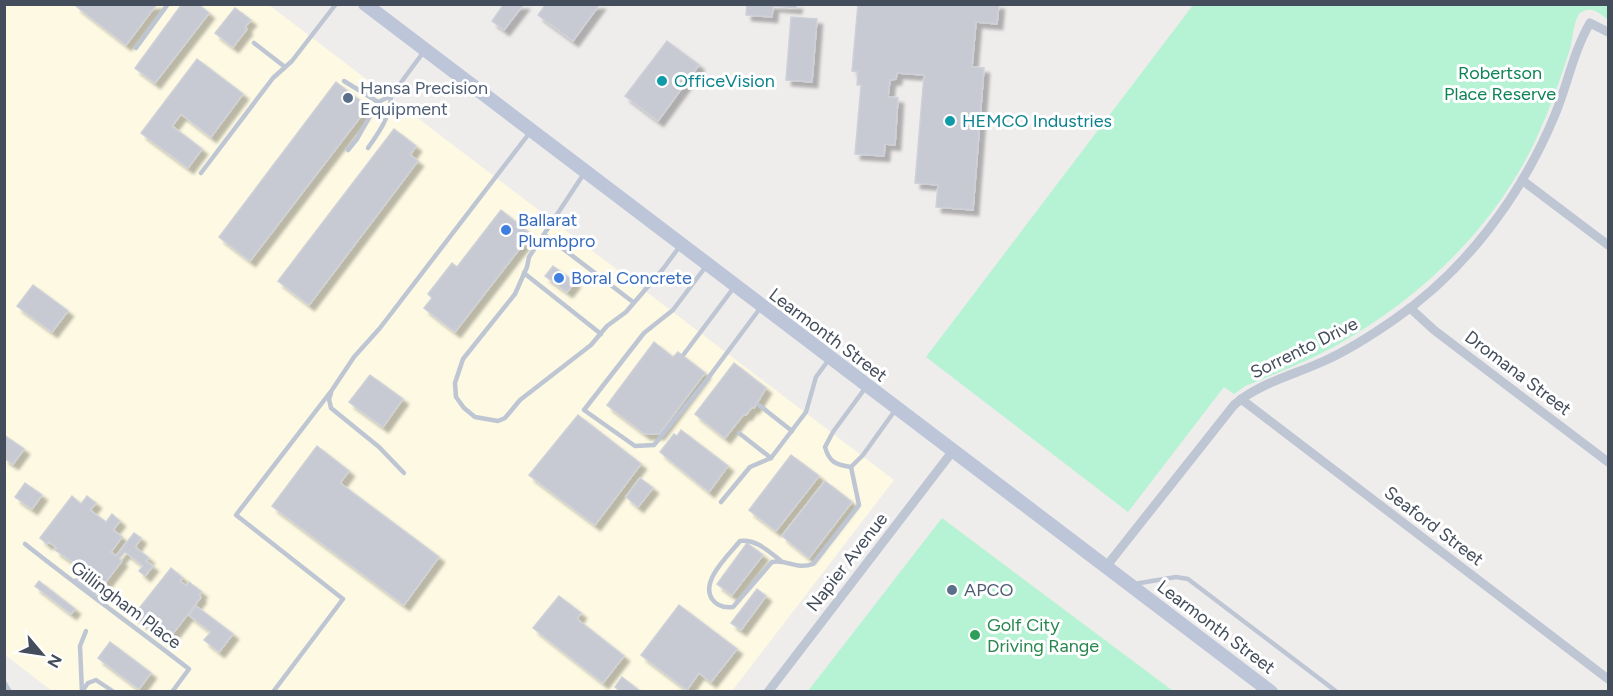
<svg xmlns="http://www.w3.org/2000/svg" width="1613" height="696" viewBox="0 0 1613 696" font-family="Figtree,sans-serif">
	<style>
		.commercial { fill: #fdf9e2 }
		.green { fill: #b5f3d4 }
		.building { fill: #c7cad3; stroke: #cfd1d9; stroke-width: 1.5; filter: url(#shadow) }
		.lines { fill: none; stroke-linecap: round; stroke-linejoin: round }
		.lane { stroke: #bec6d4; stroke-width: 4.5 }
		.street { stroke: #bec6d4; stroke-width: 9 }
		.secondary { stroke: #bcc6d8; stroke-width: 14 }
		.culture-dot { fill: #0f9aa8; stroke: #fff; stroke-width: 2 }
		.service-dot { fill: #5c6f8a; stroke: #fff; stroke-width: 2 }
		.shop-dot { fill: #3f7fe0; stroke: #fff; stroke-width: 2 }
		.leisure-dot { fill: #2e9e5b; stroke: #fff; stroke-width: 2 }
		.labels { text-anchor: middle; stroke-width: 6; stroke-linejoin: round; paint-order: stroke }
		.park-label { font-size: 18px; fill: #0e8357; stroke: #fff }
		.culture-label { font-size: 18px; fill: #0d838f; stroke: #fff; text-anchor: start }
		.service-label { font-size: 18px; fill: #4e5e75; stroke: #fff; text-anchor: start }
		.shop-label { font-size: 18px; fill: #366cbe; stroke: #fff; text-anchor: start }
		.street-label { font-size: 18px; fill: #434d5b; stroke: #fff }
		.leisure-label { font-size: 18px; fill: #27864d; stroke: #fff; text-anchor: start }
	</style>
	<defs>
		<filter id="shadow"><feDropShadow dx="5.5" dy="5.5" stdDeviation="1.5" flood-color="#0004"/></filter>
	</defs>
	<rect width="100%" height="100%" fill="#efecec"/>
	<!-- commercial -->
	<polygon class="commercial" points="4,5 269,5 894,480 732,691 52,691 5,655"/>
	<!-- green -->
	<g class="green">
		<path d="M1193 5 1608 4V20C1599 12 1589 5 1579 14 1573 24 1573 38 1570 49 1560 80 1550 109 1536 139 1495 227 1421 298 1337 345 1308 361 1275 374 1245 386L1234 394 1224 387 1128 512 926 357Z"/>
		<polygon points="942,518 1173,691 808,691"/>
	</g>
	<!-- building -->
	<g class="building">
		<polygon points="77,4 157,4 126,45 76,6"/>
		<polygon points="182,4 198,4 209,13 155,83 135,68"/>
		<polygon points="504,4 524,4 504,30 492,21"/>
		<polygon points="546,4 600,4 573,41 538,15"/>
		<polygon points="747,4 797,4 796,8 773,6 772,17 746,15"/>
		<polygon points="858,4 999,4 997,24 976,22 972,67 984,68 973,210 936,207 938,185 915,183 924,75 897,73 896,79 890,80 888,97 898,98 895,145 885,144 884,156 855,154 861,85 857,85 858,72 852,71"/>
		<polygon points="235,8 251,20 245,27 247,29 233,47 215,33"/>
		<polygon points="791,17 817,19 812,82 786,80"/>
		<polygon points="667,41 699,65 658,121 625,96"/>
		<polygon points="197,59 243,94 211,137 181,114 172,126 202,149 188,168 141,133"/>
		<polygon points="336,82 368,107 250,261 219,237"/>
		<polygon points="394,129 416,146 410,155 418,161 309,305 278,281"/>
		<polygon points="501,210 531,234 455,332 424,308 432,298 428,294 452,263 457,267"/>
		<polygon points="553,266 575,282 567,292 545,276"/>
		<polygon points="33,285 68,311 52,332 17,306"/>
		<polygon points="654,342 673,357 678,352 705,373 659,434 645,434 607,405"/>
		<polygon points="734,363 766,388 754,408 752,407 746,415 744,414 725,438 695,414"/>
		<polygon points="370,375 403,399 383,427 349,402"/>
		<polygon points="578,415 641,464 595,525 529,475"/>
		<polygon points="681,430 728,466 709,492 660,452 674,434 677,436"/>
		<polygon points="4,435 24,449 13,464 4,458"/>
		<polygon points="317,446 349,471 340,483 439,557 404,605 272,506"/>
		<polygon points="791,455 819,476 776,531 749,510"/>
		<polygon points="640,478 653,488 638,507 626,497"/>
		<polygon points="825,481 852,502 809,558 782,536"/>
		<polygon points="25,483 42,495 32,509 15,497"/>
		<polygon points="72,496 81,504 87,496 96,503 90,510 106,522 112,514 120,521 113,530 122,537 111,552 116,556 134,533 141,538 135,547 149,558 146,561 153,566 145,576 139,571 143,566 125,552 119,559 122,561 95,596 74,580 83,569 55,550 57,548 49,542 47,544 40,538"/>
		<polygon points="747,543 763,555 732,595 717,584"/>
		<polygon points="171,568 183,578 180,581 186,586 189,582 202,592 199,595 201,597 171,636 169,635 164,640 133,616"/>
		<polygon points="39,581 75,609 71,614 35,586"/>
		<polygon points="757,589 766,596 741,630 731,623"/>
		<polygon points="559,596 581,613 577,619 624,656 603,683 533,628"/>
		<polygon points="679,605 737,649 711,682 699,673 687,690 641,655"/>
		<polygon points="196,606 233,634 219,652 204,640 211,632 189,615"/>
		<polygon points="110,642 151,673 139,689 98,658"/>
		<polygon points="622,677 641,692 621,692 615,687"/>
	</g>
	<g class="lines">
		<!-- lane -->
		<g class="lane">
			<polyline points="254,43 285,67"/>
			<polyline points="136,48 168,4"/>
			<polyline points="344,81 378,102 391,96 425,50"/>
			<path d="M368 148C380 131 390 117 391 96"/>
			<polyline points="348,150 357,139 378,102"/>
			<polyline points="585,172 529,257 527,267 515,294 463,359 455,383 456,397 464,408 475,417 498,421 505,418 520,400 591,345 607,326 626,312 663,269 680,246"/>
			<polyline points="201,173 273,78 292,61 336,4"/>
			<polyline points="545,235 633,302"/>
			<polyline points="707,265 673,310 644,333 584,410 635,446 654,445 706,381 761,307"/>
			<polyline points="524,273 601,334"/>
			<polyline points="684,354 735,286"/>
			<path d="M866 387 833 432 825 447C829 462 836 465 851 467L863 455 896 409"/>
			<polyline points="331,393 329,399 331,408 379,447 404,473"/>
			<polyline points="759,405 792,431"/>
			<polyline points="739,433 771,458"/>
			<polyline points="721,502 750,467 771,458 806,412 816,377 830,358"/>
			<path d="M25 544C79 587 135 627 189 669L172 692"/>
			<path d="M781 561C768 551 757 539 740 541 729 555 700 581 712 599 717 606 725 608 733 607L772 562C787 559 796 570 813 564L859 505 851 467"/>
			<polyline points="1134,584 1176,577 1188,579 1337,692"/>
			<polyline points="4,682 10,692"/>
			<polyline points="83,690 88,683 96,680 114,692"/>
			<polyline points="82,692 80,646 86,631"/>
			<polyline points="273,692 343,599 236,515 332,390 354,357 380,328 531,131"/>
		</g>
		<!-- street -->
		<g class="street">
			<polyline points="1522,180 1608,245"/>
			<polyline points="1410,308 1434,330 1608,462"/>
			<polyline points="1241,399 1608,679"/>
			<path d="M1105 568 1234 405C1259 383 1294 375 1324 361 1349 350 1372 335 1395 319 1465 271 1521 196 1554 117 1567 87 1573 52 1590 23L1608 32"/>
			<polyline points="768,692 952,452"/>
		</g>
		<!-- secondary -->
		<polyline class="secondary" points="365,4 1271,692"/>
	</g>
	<!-- markers -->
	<g class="culture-dot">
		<circle cx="662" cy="81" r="6"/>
		<circle cx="950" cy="121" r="6"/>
	</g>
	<g class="service-dot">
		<circle cx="348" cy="98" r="6"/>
		<circle cx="952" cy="590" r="6"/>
	</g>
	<g class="shop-dot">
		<circle cx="506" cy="230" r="6"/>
		<circle cx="559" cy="278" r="6"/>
	</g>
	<circle class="leisure-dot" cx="975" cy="635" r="6"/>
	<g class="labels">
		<!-- park labels -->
		<g class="park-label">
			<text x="1500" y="79">Robertson<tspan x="1500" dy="21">Place Reserve</tspan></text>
		</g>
		<!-- culture labels -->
		<g class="culture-label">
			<text x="674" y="87">OfficeVision</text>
			<text x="962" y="127">HEMCO Industries</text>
		</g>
		<!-- service labels -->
		<g class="service-label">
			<text x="360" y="94">Hansa Precision<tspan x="360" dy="21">Equipment</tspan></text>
			<text x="964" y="596">APCO</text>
		</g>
		<!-- shop labels -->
		<g class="shop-label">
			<text x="518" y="226">Ballarat<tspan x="518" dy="21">Plumbpro</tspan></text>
			<text x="571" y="284">Boral Concrete</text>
		</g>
		<!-- street labels -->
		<g class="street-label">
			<text transform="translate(828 335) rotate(37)" y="6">Learmonth Street</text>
			<text transform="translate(1304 348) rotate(-26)" y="6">Sorrento Drive</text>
			<text transform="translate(1518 373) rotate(37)" y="6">Dromana Street</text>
			<text transform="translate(1434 526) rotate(37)" y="6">Seaford Street</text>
			<text transform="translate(847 562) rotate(-52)" y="6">Napier Avenue</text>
			<text transform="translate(126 605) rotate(37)" y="6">Gillingham Place</text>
			<text transform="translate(1216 627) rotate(37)" y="6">Learmonth Street</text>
		</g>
		<!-- leisure labels -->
		<g class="leisure-label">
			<text x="987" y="631">Golf City<tspan x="987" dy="21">Driving Range</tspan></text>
		</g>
	</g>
	<!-- border -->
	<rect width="1613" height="696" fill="none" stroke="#434d5b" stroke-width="12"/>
	<!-- north arrow -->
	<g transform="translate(42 654) rotate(119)" stroke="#ffffff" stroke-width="4.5" paint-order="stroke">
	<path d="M0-4.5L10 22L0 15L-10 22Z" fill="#434d5b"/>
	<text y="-9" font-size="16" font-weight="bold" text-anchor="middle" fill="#434d5b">N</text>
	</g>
</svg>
